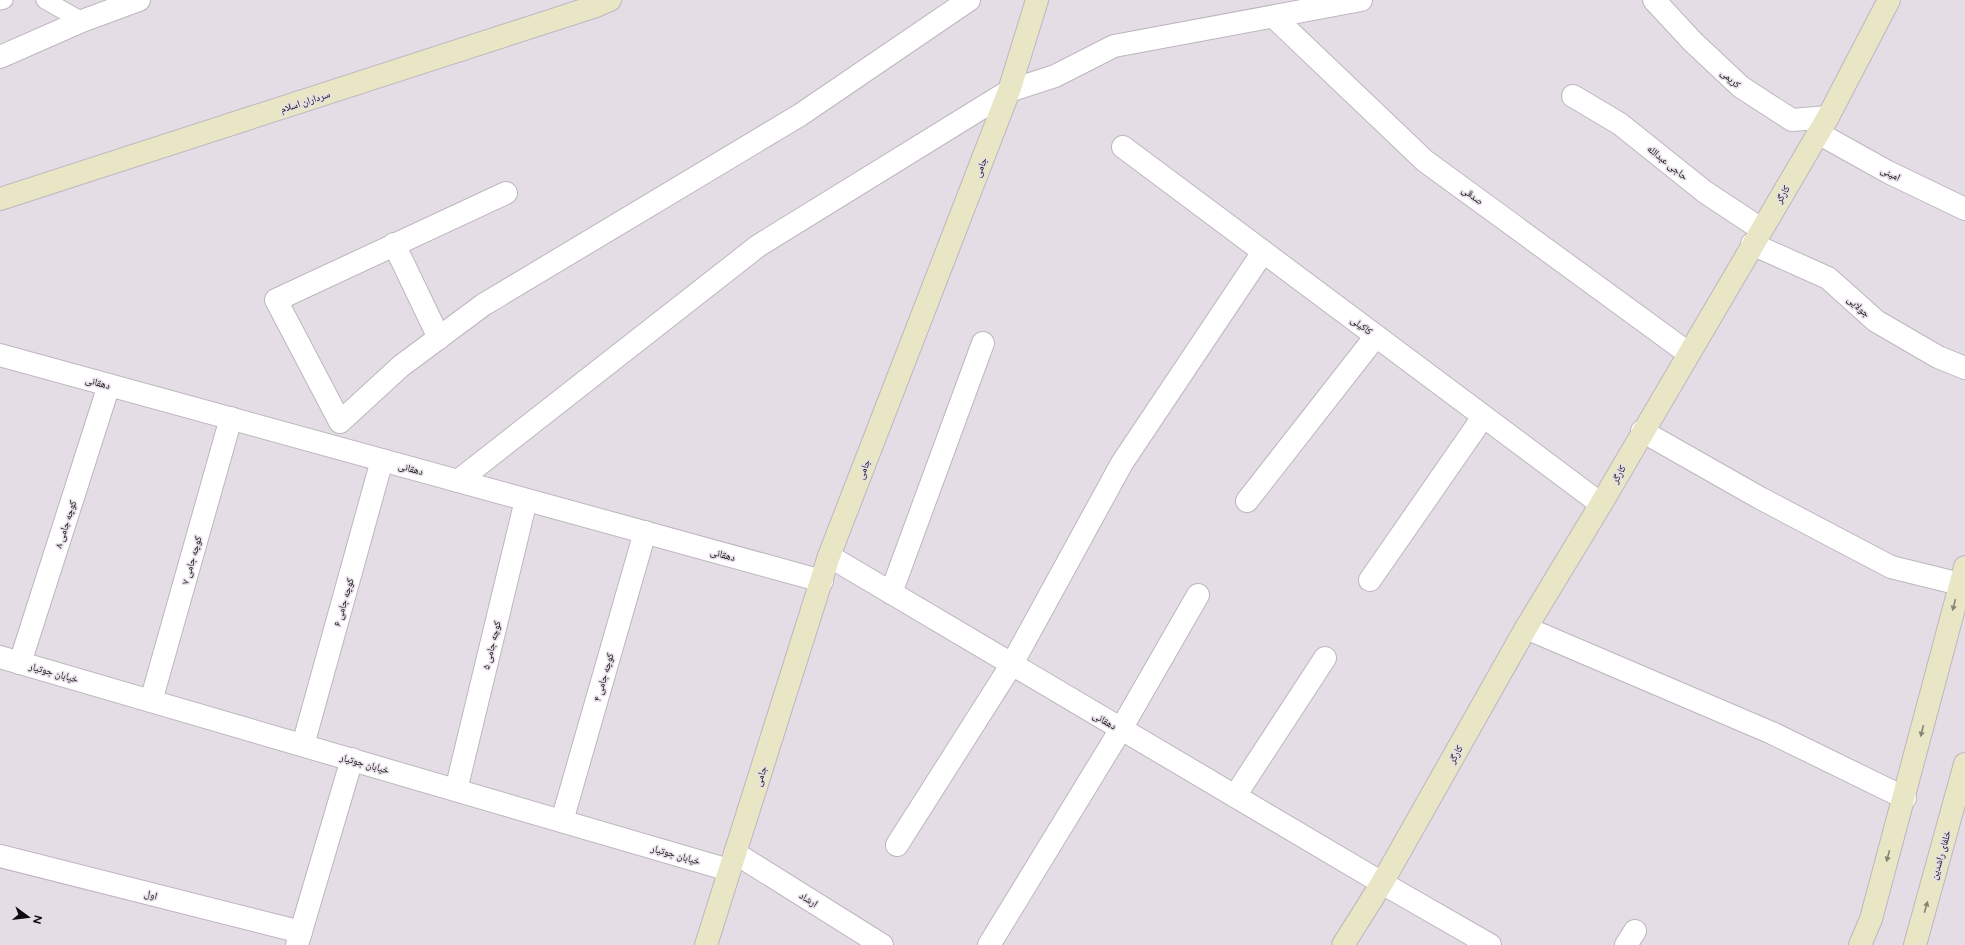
<svg xmlns="http://www.w3.org/2000/svg" width="1965" height="945" viewBox="0 0 1965 945" font-family="Figtree,'Noto Naskh Arabic',sans-serif">
	<style>
		.lines { fill: none; stroke-linecap: round; stroke-linejoin: round }
		.lane-casing { stroke: #bdb6bf; stroke-width: 19 }
		.street-casing { stroke: #bdb6bf; stroke-width: 24 }
		.secondary-casing { stroke: #bdb6bf; stroke-width: 24 }
		.lane { stroke: #fff; stroke-width: 17 }
		.street { stroke: #fff; stroke-width: 22 }
		.secondary { stroke: #e9e6c6; stroke-width: 22 }
		.oneway { fill: #878474 }
		.labels { text-anchor: middle; stroke-width: 3; stroke-linejoin: round; paint-order: stroke }
		.street-label { font-size: 10px; fill: #0f0c0f; stroke: #e5dde6 }
	</style>
	<rect width="100%" height="100%" fill="#e5dde6"/>
	<g class="lines">
		<defs>
			<g id="lane">
				<polyline points="45,0 82,21"/>
				<polyline points="0,1 4,0"/>
			</g>
			<g id="street">
				<polyline points="1654,0 1693,42 1741,87 1792,120 1828,117"/>
				<polyline points="1274,17 1425,161 1688,353"/>
				<polyline points="0,57 82,21 139,0"/>
				<polyline points="1573,96 1620,124 1705,192 1761,229"/>
				<polyline points="1818,133 1888,172 1965,209"/>
				<polyline points="1123,147 1601,504"/>
				<polyline points="506,193 276,300 340,422 401,366 483,305 800,115 969,0"/>
				<polyline points="394,244 439,338"/>
				<polyline points="1752,244 1828,278 1876,321 1938,357 1965,368"/>
				<polyline points="0,355 822,581"/>
				<polyline points="1642,431 1760,498 1891,567 1960,584"/>
				<polyline points="458,481 758,246 1009,91 1055,76 1114,46 1361,0"/>
				<polyline points="1247,501 1376,336"/>
				<polyline points="829,556 1382,883 1490,945"/>
				<polyline points="1370,580 1483,417"/>
				<polyline points="891,593 983,343"/>
				<polyline points="1526,628 1772,733 1905,798"/>
				<polyline points="0,657 729,870"/>
				<polyline points="20,663 109,385"/>
				<polyline points="151,701 231,418"/>
				<polyline points="303,745 382,460"/>
				<polyline points="456,790 526,500"/>
				<polyline points="1235,796 1325,658"/>
				<polyline points="562,821 645,532"/>
				<polyline points="897,845 1012,664 1122,463 1263,252"/>
				<polyline points="735,853 882,945"/>
				<polyline points="0,856 301,932"/>
				<polyline points="297,945 352,759"/>
				<polyline points="989,945 1121,729 1198,595"/>
				<polyline points="1626,945 1635,931"/>
			</g>
			<g id="secondary">
				<polyline points="0,199 596,6 610,0"/>
				<polyline points="706,945 829,556 1009,91 1037,0"/>
				<polyline points="1343,945 1382,883 1526,628 1601,504 1828,117 1889,0"/>
				<polyline points="1860,945 1871,919 1965,567"/>
				<polyline points="1915,945 1965,764"/>
			</g>
		</defs>
		<!-- lane casing -->
		<use href="#lane" class="lane-casing"/>
		<!-- street casing -->
		<use href="#street" class="street-casing"/>
		<!-- secondary casing -->
		<use href="#secondary" class="secondary-casing"/>
		<!-- lane -->
		<use href="#lane" class="lane"/>
		<!-- street -->
		<use href="#street" class="street"/>
		<!-- secondary -->
		<use href="#secondary" class="secondary"/>
	</g>
	<!-- one-way arrows -->
	<defs><path id="oneway-solid" d="M-6-.8H1V-3.2L6.5 0L1 3.2V.8H-6Z"/></defs>
	<g class="oneway">
		<use href="#oneway-solid" transform="translate(1954 605) rotate(104)"/>
		<use href="#oneway-solid" transform="translate(1922 731) rotate(104)"/>
		<use href="#oneway-solid" transform="translate(1888 856) rotate(105)"/>
		<use href="#oneway-solid" transform="translate(1926 907) rotate(-74)"/>
	</g>
	<g class="labels">
		<!-- street labels -->
		<g class="street-label">
			<text transform="translate(1731 78) rotate(42)" y="4">کریمی</text>
			<text transform="translate(305 101) rotate(-18)" y="4">سرداران اسلام</text>
			<text transform="translate(1668 162) rotate(39)" y="4">حاجی عبدالله</text>
			<text transform="translate(980 167) rotate(-69)" y="4">جامی</text>
			<text transform="translate(1891 173) rotate(27)" y="4">امینی</text>
			<text transform="translate(1782 194) rotate(-60)" y="4">کارگر</text>
			<text transform="translate(1473 195) rotate(36)" y="4">صدقی</text>
			<text transform="translate(1859 306) rotate(42)" y="4">جولایی</text>
			<text transform="translate(1362 325) rotate(37)" y="4">کاکیلی</text>
			<text transform="translate(98 382) rotate(15)" y="4">دهقانی</text>
			<text transform="translate(411 468) rotate(15)" y="4">دهقانی</text>
			<text transform="translate(863 469) rotate(-69)" y="4">جامی</text>
			<text transform="translate(1618 474) rotate(-61)" y="4">کارگر</text>
			<text transform="translate(65 524) rotate(-72)" y="4">کوچه جامی ۸</text>
			<text transform="translate(723 554) rotate(15)" y="4">دهقانی</text>
			<text transform="translate(191 560) rotate(-74)" y="4">کوچه جامی ۷</text>
			<text transform="translate(343 602) rotate(-74)" y="4">کوچه جامی ۶</text>
			<text transform="translate(491 645) rotate(-76)" y="4">کوچه جامی ۵</text>
			<text transform="translate(54 672) rotate(16)" y="4">خیابان جوتیار</text>
			<text transform="translate(603 677) rotate(-74)" y="4">کوچه جامی ۴</text>
			<text transform="translate(1105 720) rotate(31)" y="4">دهقانی</text>
			<text transform="translate(1455 754) rotate(-61)" y="4">کارگر</text>
			<text transform="translate(365 763) rotate(16)" y="4">خیابان جوتیار</text>
			<text transform="translate(760 776) rotate(-72)" y="4">جامی</text>
			<text transform="translate(676 854) rotate(16)" y="4">خیابان جوتیار</text>
			<text transform="translate(1940 855) rotate(-74)" y="4">خلفای راشدین</text>
			<text transform="translate(151 894) rotate(14)" y="4">اول</text>
			<text transform="translate(809 899) rotate(32)" y="4">ارشاد</text>
		</g>
	</g>
	<!-- north arrow -->
	<g transform="translate(28 917) rotate(105)" stroke="#e5dde6" stroke-width="3" paint-order="stroke">
	<path d="M0-3L7 15L0 10L-7 15Z" fill="#0f0c0f"/>
	<text y="-6" font-size="11" font-weight="bold" text-anchor="middle" fill="#0f0c0f">N</text>
	</g>
</svg>
